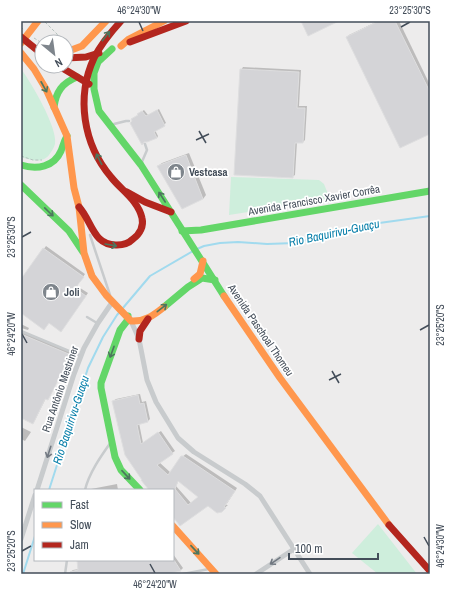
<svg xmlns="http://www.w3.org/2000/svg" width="451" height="595" viewBox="0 0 451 595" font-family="'Archivo Narrow',sans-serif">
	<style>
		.green { fill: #ceeedc }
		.shadow { fill: #0003; fill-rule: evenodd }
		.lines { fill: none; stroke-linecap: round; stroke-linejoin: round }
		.stream { stroke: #a1daee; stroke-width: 2 }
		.building { fill: #d4d4d7; stroke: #dededf; fill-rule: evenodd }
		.path { stroke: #b5c2be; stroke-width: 1; stroke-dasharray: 3 2; stroke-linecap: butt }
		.lane { stroke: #c8cbcd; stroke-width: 2.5 }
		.street { stroke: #c8cbcd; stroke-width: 5 }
		.fast { stroke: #63d668; stroke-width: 7 }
		.slow { stroke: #ff974d; stroke-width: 7 }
		.jam { stroke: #b3261e; stroke-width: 7 }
		.oneway { stroke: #4d765e }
		.oneway2 { stroke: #727982 }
		.ticks { fill: none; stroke: #434d59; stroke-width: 1.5 }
		.labels { text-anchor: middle; stroke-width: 3.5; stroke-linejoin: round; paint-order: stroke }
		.poi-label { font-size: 11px; font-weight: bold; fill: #434d59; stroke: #fff; text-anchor: start }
		.street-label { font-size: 11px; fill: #434d59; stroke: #fff }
		.water-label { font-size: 12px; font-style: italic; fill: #067ea9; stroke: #fff }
		.neatline { fill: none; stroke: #434d59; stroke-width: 1.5 }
		.ticks-label { font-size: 10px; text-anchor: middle; fill: #434d59 }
	</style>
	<rect width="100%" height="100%" fill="#edecec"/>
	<!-- green -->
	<g class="green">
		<path d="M21 69C31 82 58 128 55 144 54 148 51 152 49 155 42 164 30 160 21 157Z"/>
		<polygon points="231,177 319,180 324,184 330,199 229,215"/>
		<polygon points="378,524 417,574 378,574 352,553"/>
	</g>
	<!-- shadow -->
	<g class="shadow">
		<polygon points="378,21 399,21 430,85 430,133 347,38 349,35"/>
		<polygon points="243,67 301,70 299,106 307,106 305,140 303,142 297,142 295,175 292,177 241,70"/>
		<polygon points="159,109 166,123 155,130 158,136 157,138 145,141 143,144 138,114 144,110 148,115"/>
		<polygon points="189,153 206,195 203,199 158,166 162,163"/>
		<polygon points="46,246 85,274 77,286 88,293 63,328 49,322 44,329 21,312 21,281"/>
		<polygon points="21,324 29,328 28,330 21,328"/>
		<polygon points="21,329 22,331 72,352 50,396 47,399 46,398 35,420 33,423 21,417"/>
		<path d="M140 394 142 402 146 401 150 419 148 421 139 423 143 443 161 431 175 451 159 462 171 473 182 457 186 454 237 488 226 505H228L221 511 208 505 173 516V490H151L113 401 116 399ZM179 480 199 497 191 503 176 486Z"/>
		<polygon points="21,427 31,432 25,441 21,439"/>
		<polygon points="117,484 118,490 90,490 91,489"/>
		<polygon points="173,554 183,568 181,570 162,574 71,574 70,572 73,570 79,569 78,560 173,560"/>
	</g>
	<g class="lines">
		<!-- stream -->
		<g class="stream">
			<polyline points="197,249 204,246 220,243 238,242 267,244 295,243 372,224 430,216"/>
			<polyline points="49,490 88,368 103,337 117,315 150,276 193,251"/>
			<polyline points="23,574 35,536"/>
		</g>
	</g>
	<!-- building -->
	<g class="building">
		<polygon points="301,21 339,21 308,36"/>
		<polygon points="379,21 395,21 430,92 430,134 400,148 346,37"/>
		<polygon points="240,69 299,72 297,108 305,108 303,143 295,143 293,178 234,175"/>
		<polygon points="157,110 165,126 154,132 157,138 147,142 144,142 142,145 130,123 132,121 131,119 138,115 137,114 142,111 146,116"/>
		<polygon points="186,155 203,199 182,209 157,166"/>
		<polygon points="43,248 84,277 75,288 86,296 61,332 49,323 44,330 21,313 21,279"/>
		<polygon points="21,334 71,355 48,400 45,399 33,424 21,418"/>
		<path d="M138 395 140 404 144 403 148 422 137 425 141 444 158 432 173 454 157 465 168 475 181 456H183L235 491 224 507 226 508 222 512 217 513 208 506 180 526 173 517V490H149L141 480H142L125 455 112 401ZM178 481 198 497 188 505 175 489Z"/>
		<polygon points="77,560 174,560 181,571 167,574 70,574 70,572 78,570"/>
	</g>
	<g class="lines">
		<!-- path -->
		<g class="path">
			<polyline points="45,22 57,34 61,42"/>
			<polyline points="21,27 24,30"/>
			<polyline points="34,38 42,43"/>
			<polyline points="41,42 53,40 57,35"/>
			<polyline points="21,156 33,160 42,160"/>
		</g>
		<!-- lane -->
		<g class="lane">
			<polyline points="110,125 126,121 129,121"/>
			<polyline points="141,164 147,150 145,144"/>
			<polyline points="90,235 110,295"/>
			<polyline points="87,317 97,323"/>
			<polyline points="21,331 81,356"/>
			<path d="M85 490C89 473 101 456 111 442"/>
			<polyline points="65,574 67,560"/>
			<polyline points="183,574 209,569"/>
		</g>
		<!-- street -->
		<g class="street">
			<polyline points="131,321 139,339 147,380 156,402 178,438 194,452 245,484 260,496 310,574"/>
			<polyline points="37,490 74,374 84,348 98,323 113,301"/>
			<polyline points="21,539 35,495"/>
			<polyline points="256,574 294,549"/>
		</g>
		<!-- fast -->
		<g class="fast">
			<polyline points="112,49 98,62 94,73 94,89 99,111 141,165 224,296"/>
			<path d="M54 107C56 92 62 83 77 77"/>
			<path d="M21 165C37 170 54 167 61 151 63 146 64 141 67 136"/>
			<polyline points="21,185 69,231 83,252"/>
			<polyline points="182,231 201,230 430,191"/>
			<polyline points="164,307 188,287 202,278 215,280"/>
			<polyline points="128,316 127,321 120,330 101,383 101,388 115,457 121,470 140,490"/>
		</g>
		<!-- slow -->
		<g class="slow">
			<polyline points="21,43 38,21"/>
			<polyline points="121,46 129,39 164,21"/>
			<polyline points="66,52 82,46 106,21"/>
			<path d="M21 53 34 69 46 89 67 136 74 188 79 207 84 253 92 276 106 295 131 321C145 322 154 315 164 307"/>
			<polyline points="194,279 200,274 203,261"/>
			<polyline points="224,296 280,378 389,525"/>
			<polyline points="173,526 216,574"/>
		</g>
		<!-- jam -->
		<g class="jam">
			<polyline points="21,37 42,54"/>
			<polyline points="130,42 186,21"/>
			<polyline points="66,58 86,57 99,53"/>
			<polyline points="59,66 89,84"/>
			<polyline points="127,192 145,202 171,212"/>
			<path d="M79 207C92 221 93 246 117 245 123 245 129 243 133 239 140 234 144 226 142 218 138 200 121 190 111 177 83 144 76 97 94 58 101 44 111 32 121 21"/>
			<polyline points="139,339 140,331 148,319"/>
			<polyline points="389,525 430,571"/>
		</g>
	</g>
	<!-- one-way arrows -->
	<defs><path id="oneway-shaft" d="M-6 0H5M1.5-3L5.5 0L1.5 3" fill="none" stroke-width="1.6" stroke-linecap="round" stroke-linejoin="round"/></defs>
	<g class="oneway">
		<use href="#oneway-shaft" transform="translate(106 36) rotate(-52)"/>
		<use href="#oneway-shaft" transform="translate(44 87) rotate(61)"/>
		<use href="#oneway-shaft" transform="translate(99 159) rotate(-117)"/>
		<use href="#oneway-shaft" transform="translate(162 197) rotate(-123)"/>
		<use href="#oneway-shaft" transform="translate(49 212) rotate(44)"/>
		<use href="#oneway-shaft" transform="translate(111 245) rotate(10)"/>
		<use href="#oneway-shaft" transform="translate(162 308) rotate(-38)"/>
		<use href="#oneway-shaft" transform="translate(112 352) rotate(110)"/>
		<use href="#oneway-shaft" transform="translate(126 475) rotate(47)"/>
		<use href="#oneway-shaft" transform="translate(195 550) rotate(47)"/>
	</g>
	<g class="oneway2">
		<use href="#oneway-shaft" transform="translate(49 452) rotate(108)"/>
		<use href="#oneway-shaft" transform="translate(275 561) rotate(146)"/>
	</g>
	<!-- ticks -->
	<path class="ticks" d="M139 22 143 31M401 27 410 22M199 131 206 143M196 140 209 134M22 237 31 232M420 330 429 325M22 334 27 343M332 371 339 383M329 380 341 374M424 537 429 546M22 551 31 546M150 564 155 573"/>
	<!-- icons -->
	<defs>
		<symbol id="shop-disc" viewBox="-11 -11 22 22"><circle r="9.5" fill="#7e858c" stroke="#fff"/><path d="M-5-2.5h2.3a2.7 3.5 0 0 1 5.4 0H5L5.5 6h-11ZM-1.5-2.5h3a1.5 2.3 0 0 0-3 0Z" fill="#fff"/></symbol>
	</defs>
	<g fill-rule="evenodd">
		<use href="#shop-disc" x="166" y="162" width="20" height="20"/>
		<use href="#shop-disc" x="41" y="282" width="20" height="20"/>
	</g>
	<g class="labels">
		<!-- poi labels -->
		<g class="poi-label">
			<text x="189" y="176">Vestcasa</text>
			<text x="64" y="296">Joli</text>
		</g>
		<!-- street labels -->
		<g class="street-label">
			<text transform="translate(314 200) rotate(-10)" y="4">Avenida Francisco Xavier Corrêa</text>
			<text transform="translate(261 330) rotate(56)" y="4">Avenida Paschoal Thomeu</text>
			<text transform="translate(60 389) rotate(-71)" y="4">Rua Antônio Mestriner</text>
		</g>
		<!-- water labels -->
		<g class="water-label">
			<text transform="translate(334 233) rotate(-12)" y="4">Rio Baquirivu-Guaçu</text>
			<text transform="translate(71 420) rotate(-72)" y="4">Rio Baquirivu-Guaçu</text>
		</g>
	</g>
	<!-- border -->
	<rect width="451" height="595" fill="none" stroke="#ffffff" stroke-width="44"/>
	<!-- legend -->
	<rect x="34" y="489" width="140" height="72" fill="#ffffff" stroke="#b4b8bd"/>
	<rect x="42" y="502" width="20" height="6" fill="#63d668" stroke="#b4b8bd"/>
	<text x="70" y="509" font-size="12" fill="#434d59">Fast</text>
	<rect x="42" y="522" width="20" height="6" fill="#ff974d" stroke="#b4b8bd"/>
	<text x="70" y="529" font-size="12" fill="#434d59">Slow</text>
	<rect x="42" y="542" width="20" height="6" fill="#b3261e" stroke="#b4b8bd"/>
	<text x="70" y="549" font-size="12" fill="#434d59">Jam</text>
	<!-- north arrow -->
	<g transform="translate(54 54) rotate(151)"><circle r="19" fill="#ffffff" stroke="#b4b8bd"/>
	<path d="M0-3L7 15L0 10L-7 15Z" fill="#7e858c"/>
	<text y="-6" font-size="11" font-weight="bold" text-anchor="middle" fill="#434d59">N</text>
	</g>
	<!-- scale -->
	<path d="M289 553v6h89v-6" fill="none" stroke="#434d59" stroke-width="2"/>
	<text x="295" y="553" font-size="12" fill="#434d59" stroke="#ffffff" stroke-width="3" paint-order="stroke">100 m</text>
	<rect x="22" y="22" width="407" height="551" class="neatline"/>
	<g class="ticks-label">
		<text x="139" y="14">46°24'30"W</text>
		<text x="410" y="14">23°25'30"S</text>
		<text transform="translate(11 237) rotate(-90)" y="4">23°25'30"S</text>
		<text transform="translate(440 325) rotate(-90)" y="4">23°25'20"S</text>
		<text transform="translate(11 334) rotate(-90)" y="4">46°24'20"W</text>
		<text transform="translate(440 546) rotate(-90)" y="4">46°24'30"W</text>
		<text transform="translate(11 551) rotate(-90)" y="4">23°25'20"S</text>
		<text x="155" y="588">46°24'20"W</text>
	</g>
</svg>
